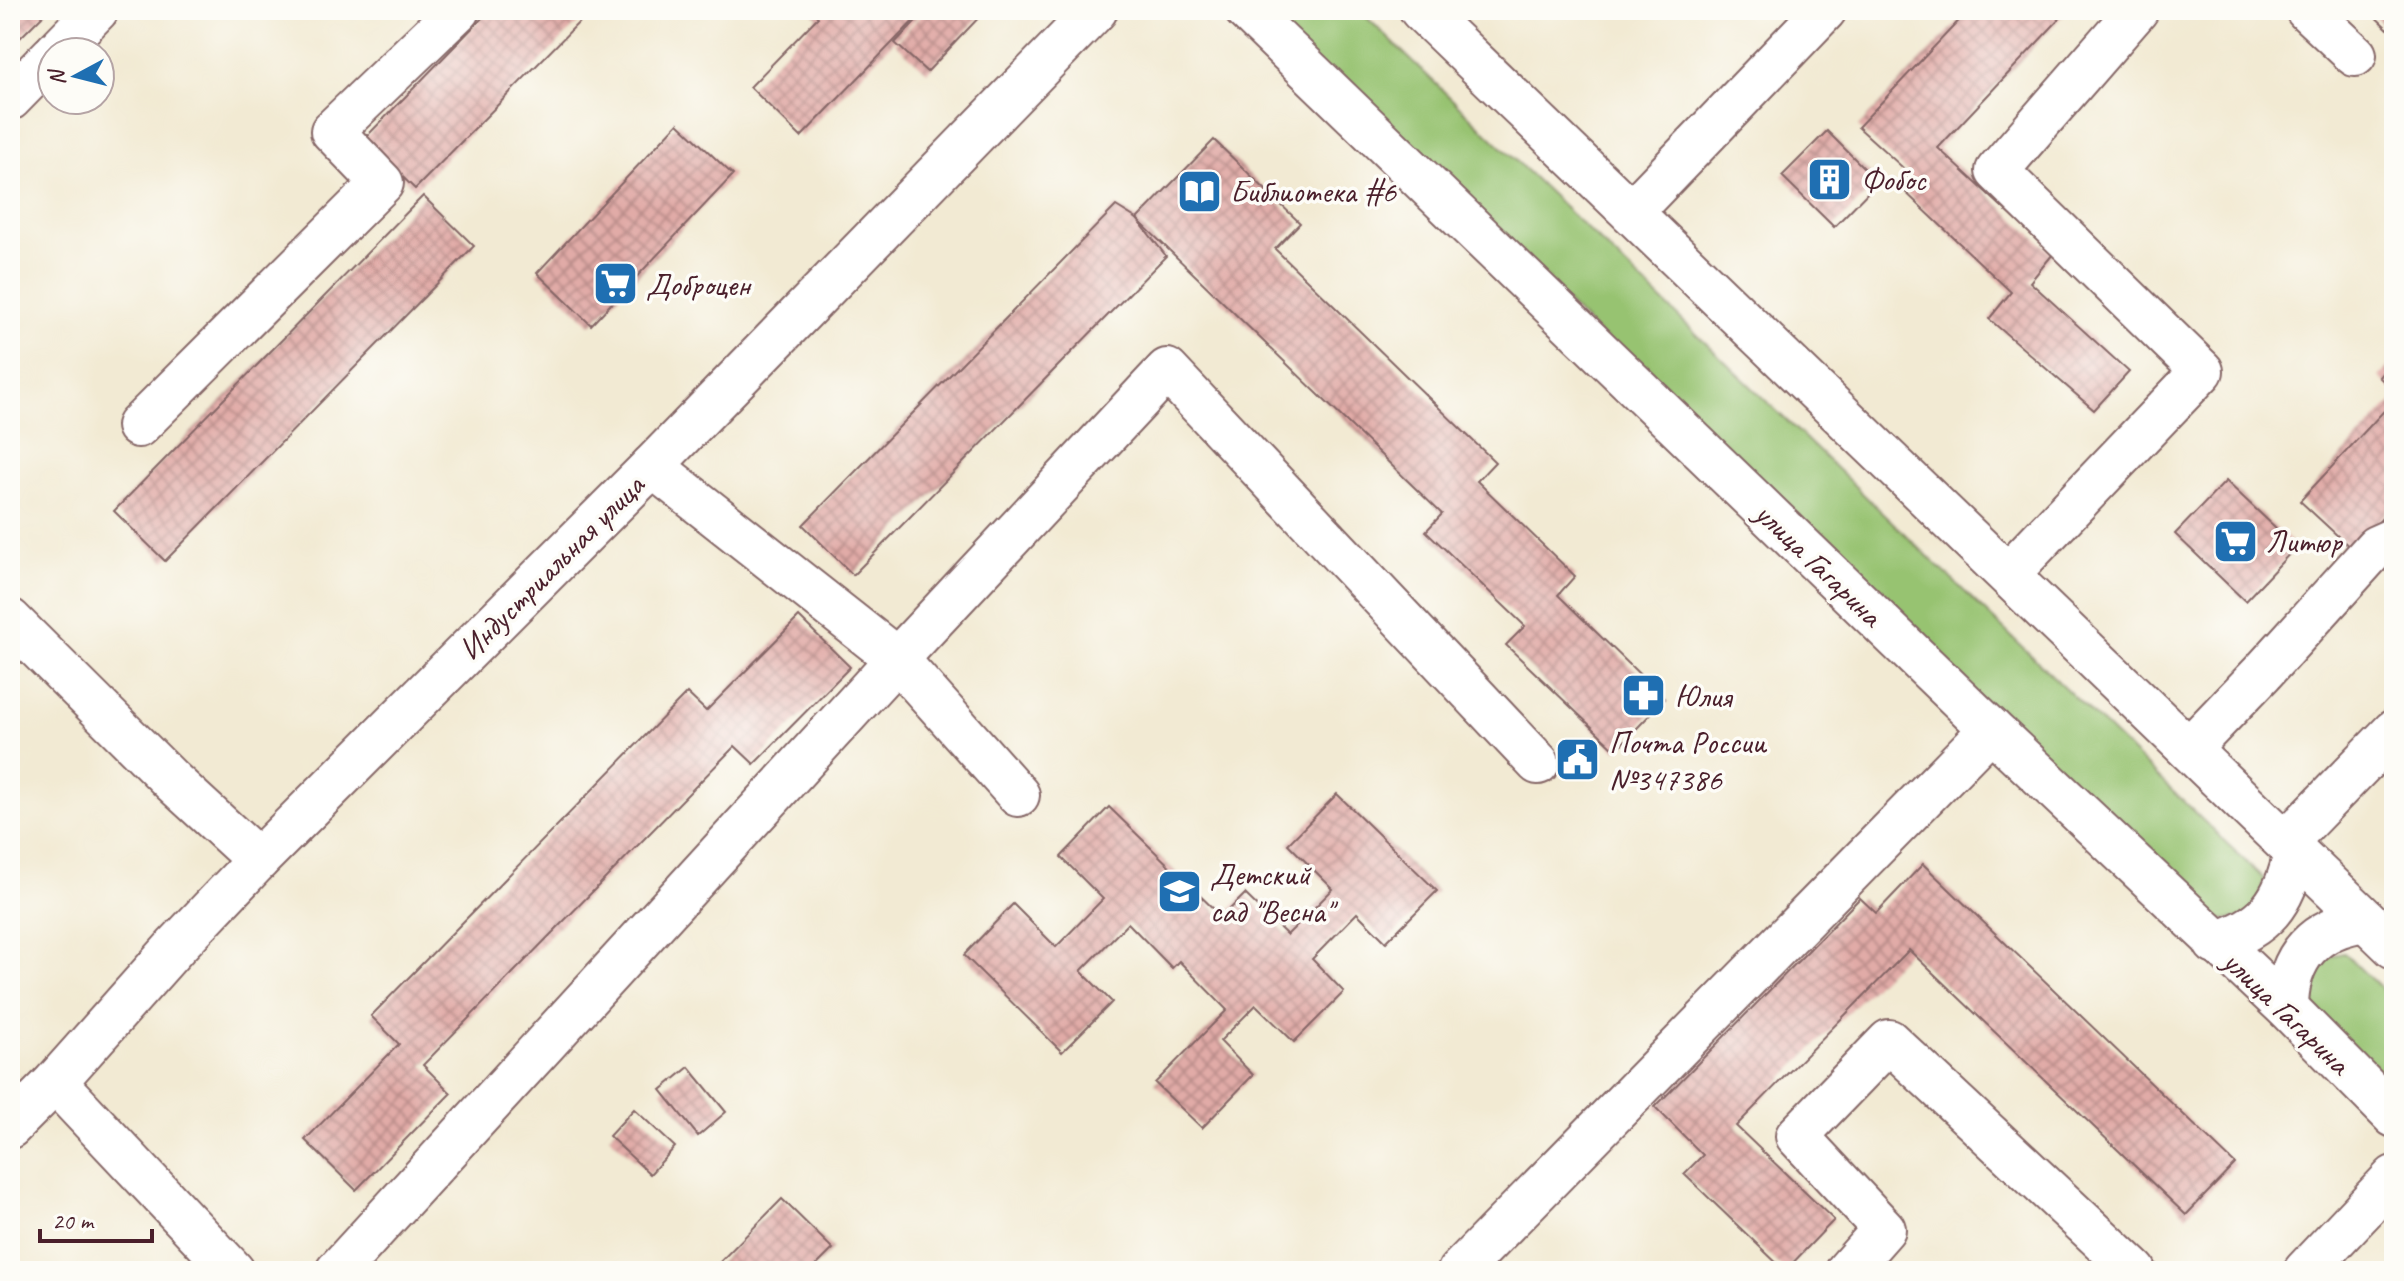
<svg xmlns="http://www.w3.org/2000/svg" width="2404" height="1281" viewBox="0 0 2404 1281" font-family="Caveat,sans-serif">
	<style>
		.green { fill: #97c371; stroke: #70714e; stroke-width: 2 }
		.building { fill: url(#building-cross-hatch) }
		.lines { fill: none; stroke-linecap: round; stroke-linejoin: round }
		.minor-casing { stroke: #856666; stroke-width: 46 }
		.minor { stroke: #fff; stroke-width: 42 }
		.labels { text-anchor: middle; stroke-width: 7; stroke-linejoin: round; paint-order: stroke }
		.poi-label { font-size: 32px; fill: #4a1f2b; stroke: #fdfcf7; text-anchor: start }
		.street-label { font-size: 32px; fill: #4a1f2b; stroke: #fdfcf7 }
	</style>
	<defs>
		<pattern id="building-cross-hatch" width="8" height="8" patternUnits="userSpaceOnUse" patternTransform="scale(2)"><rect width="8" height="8" fill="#e1aba7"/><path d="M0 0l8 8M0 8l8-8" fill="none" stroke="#b88b88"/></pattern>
	</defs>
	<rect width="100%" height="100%" fill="#fdfcf7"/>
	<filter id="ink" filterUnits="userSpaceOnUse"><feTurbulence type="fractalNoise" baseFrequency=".0125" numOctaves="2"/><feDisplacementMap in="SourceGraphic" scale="16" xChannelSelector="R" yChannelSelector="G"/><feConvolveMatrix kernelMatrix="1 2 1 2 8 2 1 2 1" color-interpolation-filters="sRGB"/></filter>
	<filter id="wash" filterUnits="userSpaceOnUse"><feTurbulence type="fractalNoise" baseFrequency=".006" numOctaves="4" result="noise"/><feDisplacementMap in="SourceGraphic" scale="32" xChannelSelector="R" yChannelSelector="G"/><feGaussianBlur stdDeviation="1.8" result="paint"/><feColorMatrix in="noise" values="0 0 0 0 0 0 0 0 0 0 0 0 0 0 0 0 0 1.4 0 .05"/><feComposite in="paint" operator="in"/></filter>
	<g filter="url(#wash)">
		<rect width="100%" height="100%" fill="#f2ead3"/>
		<!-- green -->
		<g class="green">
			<polygon points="1261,10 1359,10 2264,879 2258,902 2247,917 2212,921"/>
			<path d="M2344 953 2394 1001V1095L2302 1007C2309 977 2309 958 2344 953Z"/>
		</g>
		<g id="blocks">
			<!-- building -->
			<g class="building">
				<polygon points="10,10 48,10 10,48"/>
				<polygon points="490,10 591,10 415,189 364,139"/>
				<polygon points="810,10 924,10 801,137 750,87 818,17"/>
				<polygon points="926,10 986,10 927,72 895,43"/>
				<polygon points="1969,10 2068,10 1938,148 2053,254 2030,282 2129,372 2094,410 1989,319 2011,292 1900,187 1911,175 1858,127"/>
				<polygon points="2368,10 2394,10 2394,23 2388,29"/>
				<polygon points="678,123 733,175 591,325 537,273"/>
				<polygon points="1827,131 1878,182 1834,227 1782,176"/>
				<polygon points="1214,140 1300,223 1275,249 1495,462 1477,481 1575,576 1558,595 1665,699 1616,750 1506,645 1525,626 1426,531 1442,514 1137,219"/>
				<polygon points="423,196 474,246 165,561 114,511"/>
				<polygon points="1116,206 1137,219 1166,256 853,575 803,525"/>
				<polygon points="2394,360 2394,391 2379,377"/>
				<polygon points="2394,400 2394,505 2353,550 2300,501"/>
				<polygon points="2226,481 2296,547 2245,601 2175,534"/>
				<polygon points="799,617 850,667 754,764 735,746 423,1065 451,1093 356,1190 305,1140 399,1044 371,1016 687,693 706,711"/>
				<polygon points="1337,794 1437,891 1386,942 1357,913 1312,959 1344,992 1294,1042 1256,1005 1220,1041 1253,1075 1202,1128 1155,1083 1227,1010 1179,961 1172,968 1128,923 1081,971 1112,1002 1062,1052 964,955 1013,904 1056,947 1103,899 1061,857 1109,807 1222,917 1245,894 1287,935 1333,889 1288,844"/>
				<polygon points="1923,864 2235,1164 2186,1215 1909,950 1736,1126 1834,1220 1785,1271 1684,1174 1703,1155 1655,1107 1860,898 1876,913"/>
				<polygon points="689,1067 726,1112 698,1136 661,1090"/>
				<polygon points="634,1109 675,1147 650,1174 609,1136"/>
				<polygon points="782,1199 833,1249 811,1271 711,1271"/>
			</g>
		</g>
	</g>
	<g filter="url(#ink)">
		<use href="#blocks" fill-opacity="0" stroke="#856666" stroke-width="2"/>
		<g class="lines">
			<defs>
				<g id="minor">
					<polyline points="1246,10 1972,711 2287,1008 2394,1116"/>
					<polyline points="1421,10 2394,947"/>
					<polyline points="2307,10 2355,55"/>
					<polyline points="56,52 97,10"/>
					<polyline points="10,99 52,56"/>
					<polyline points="1631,212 1825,10"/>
					<polyline points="138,426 382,183 332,131 458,10"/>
					<polyline points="652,466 897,659 1167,370 1538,763"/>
					<polyline points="2008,574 2202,371 1997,171 2137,10"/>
					<polyline points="10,620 172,781 258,860"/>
					<polyline points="2189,749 2262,673 2376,547 2394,539"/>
					<polyline points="2286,842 2394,731"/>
					<path d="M2215 943C2265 928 2285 903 2295 852"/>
					<path d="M2287 1008C2287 956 2315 927 2366 920"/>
					<polyline points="55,1082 233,1271"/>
					<polyline points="10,1127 55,1082 176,946 258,860 652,466 1096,10"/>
					<polyline points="337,1271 897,659 1018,795"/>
					<polyline points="1459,1271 1991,729"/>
					<polyline points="1847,1271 1884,1229 1797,1136 1889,1041 2135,1271"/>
					<polyline points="2305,1271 2394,1177"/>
				</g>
			</defs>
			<!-- minor casing -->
			<use href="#minor" class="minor-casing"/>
			<!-- minor -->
			<use href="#minor" class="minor"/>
		</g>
	</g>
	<!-- icons -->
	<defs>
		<symbol id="building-square" viewBox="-11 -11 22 22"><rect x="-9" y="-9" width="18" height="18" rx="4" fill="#1f6fb2" stroke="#fdfcf7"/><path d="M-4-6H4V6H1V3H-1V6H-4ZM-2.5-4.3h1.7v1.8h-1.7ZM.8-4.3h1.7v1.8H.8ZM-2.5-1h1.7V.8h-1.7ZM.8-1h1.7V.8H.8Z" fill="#fff"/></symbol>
		<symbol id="library-square" viewBox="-11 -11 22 22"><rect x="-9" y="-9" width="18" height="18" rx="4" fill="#1f6fb2" stroke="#fdfcf7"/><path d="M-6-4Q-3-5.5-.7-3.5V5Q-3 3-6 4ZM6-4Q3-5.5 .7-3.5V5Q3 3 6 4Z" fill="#fff"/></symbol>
		<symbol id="supermarket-square" viewBox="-11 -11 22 22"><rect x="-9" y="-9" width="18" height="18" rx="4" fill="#1f6fb2" stroke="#fdfcf7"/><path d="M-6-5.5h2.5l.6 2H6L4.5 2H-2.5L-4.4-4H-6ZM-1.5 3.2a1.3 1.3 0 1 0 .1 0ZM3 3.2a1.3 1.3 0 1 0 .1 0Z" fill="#fff"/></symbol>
		<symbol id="pharmacy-square" viewBox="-11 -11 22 22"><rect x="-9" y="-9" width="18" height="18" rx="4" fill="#1f6fb2" stroke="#fdfcf7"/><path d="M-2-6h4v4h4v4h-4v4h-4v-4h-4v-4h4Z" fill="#fff"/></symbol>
		<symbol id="civic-square" viewBox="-11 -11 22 22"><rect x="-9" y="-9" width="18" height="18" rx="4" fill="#1f6fb2" stroke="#fdfcf7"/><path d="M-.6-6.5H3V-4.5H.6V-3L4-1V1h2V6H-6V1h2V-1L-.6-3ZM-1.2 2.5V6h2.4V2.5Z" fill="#fff"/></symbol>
		<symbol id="school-square" viewBox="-11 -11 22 22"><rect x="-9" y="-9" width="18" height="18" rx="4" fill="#1f6fb2" stroke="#fdfcf7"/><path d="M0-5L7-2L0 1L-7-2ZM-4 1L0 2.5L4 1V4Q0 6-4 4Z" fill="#fff"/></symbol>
	</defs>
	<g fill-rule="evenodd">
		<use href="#building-square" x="1804" y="154" width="51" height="51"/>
		<use href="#library-square" x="1174" y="166" width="51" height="51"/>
		<use href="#supermarket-square" x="590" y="258" width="51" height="51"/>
		<use href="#supermarket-square" x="2210" y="516" width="51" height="51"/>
		<use href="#pharmacy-square" x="1618" y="670" width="51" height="51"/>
		<use href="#civic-square" x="1552" y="734" width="51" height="51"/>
		<use href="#school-square" x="1154" y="866" width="51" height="51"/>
	</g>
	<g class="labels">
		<!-- poi labels -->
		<g class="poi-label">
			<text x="1861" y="190">Фобос</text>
			<text x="1230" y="202">Библиотека #6</text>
			<text x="646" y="295">Доброцен</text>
			<text x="2266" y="552">Литюр</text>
			<text x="1675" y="707">Юлия</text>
			<text x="1609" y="753">Почта России<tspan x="1609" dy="37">№347386</tspan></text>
			<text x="1210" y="885">Детский<tspan x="1210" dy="37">сад "Весна"</tspan></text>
		</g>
		<!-- street labels -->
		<g class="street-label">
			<text transform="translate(1819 564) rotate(44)" y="11">улица Гагарина</text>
			<text transform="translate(551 567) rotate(-45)" y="11">Индустриальная улица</text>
			<text transform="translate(2287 1012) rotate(44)" y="11">улица Гагарина</text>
		</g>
	</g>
	<!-- margin -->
	<rect width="2404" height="1281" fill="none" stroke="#fdfcf7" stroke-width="40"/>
	<!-- north arrow -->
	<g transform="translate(76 76) rotate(263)"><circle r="38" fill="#fdfcf7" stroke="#b5a4a5" stroke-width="2"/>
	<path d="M0-6L14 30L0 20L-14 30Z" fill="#1f6fb2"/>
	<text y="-12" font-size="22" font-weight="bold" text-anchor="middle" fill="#4a1f2b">N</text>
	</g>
	<!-- scale -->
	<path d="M40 1229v12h112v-12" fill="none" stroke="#4a1f2b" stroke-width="4"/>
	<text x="52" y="1229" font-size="24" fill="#4a1f2b" stroke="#fdfcf7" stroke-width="6" paint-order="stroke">20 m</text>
</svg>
